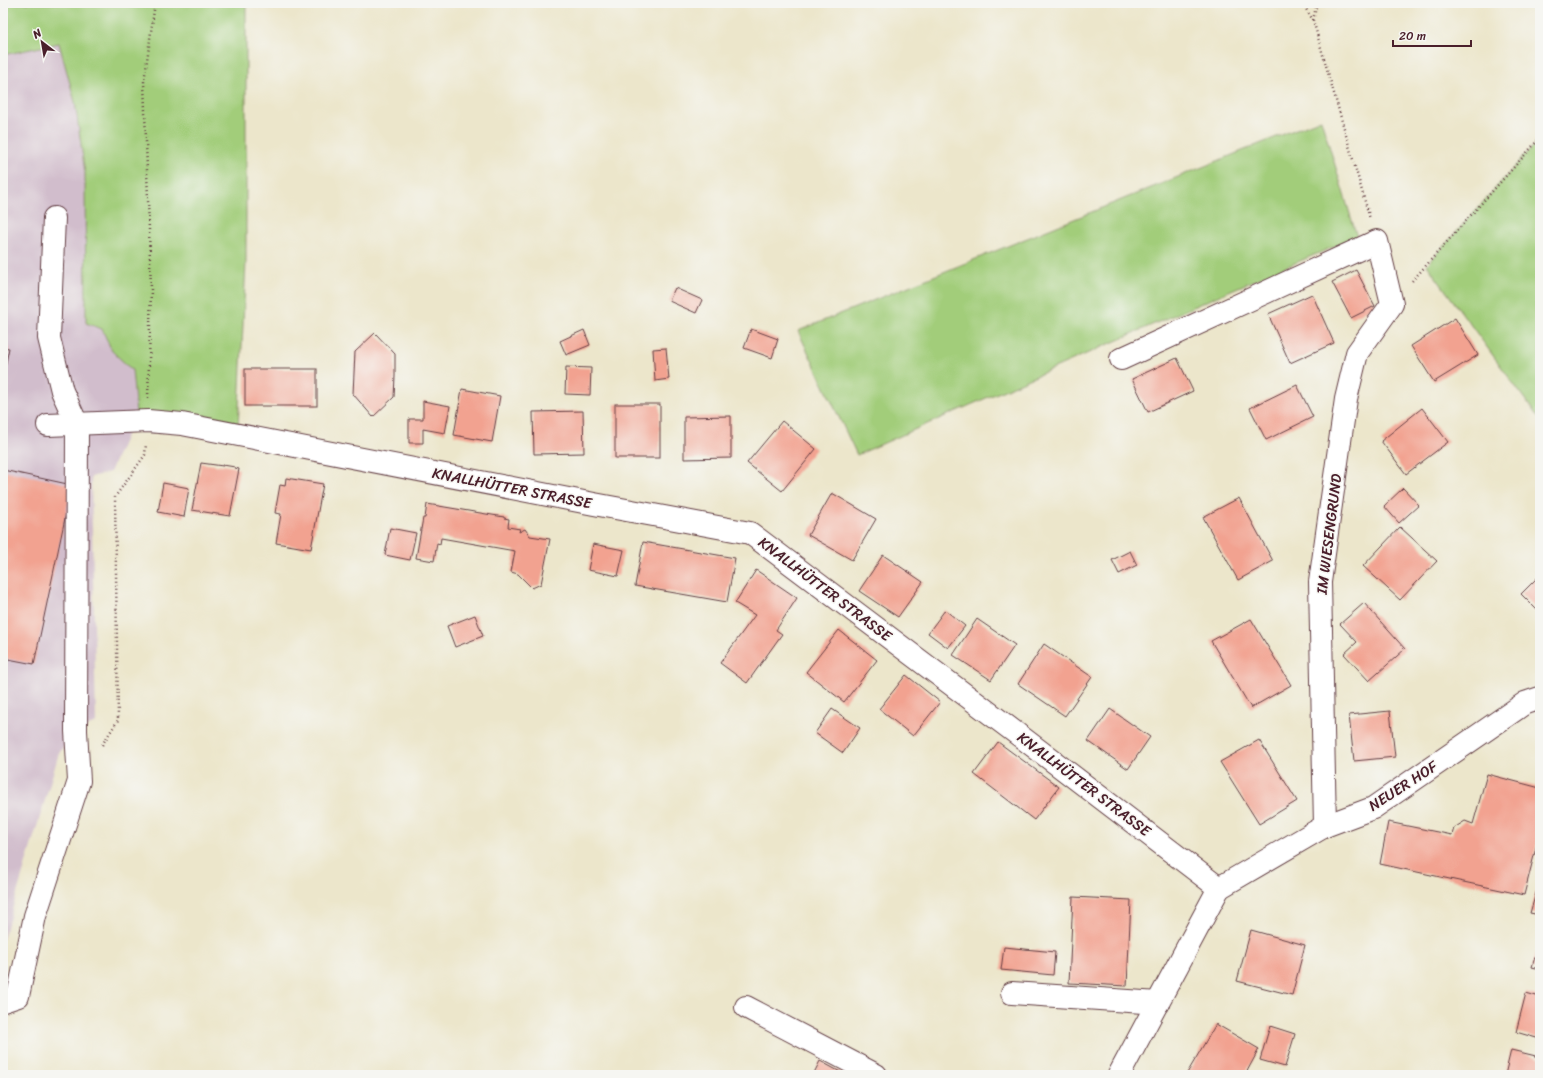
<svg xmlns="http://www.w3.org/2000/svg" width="1543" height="1078" viewBox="0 0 1543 1078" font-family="Sriracha,sans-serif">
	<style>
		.industrial { fill: #d1bdcc }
		.green { fill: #a2cd7a; stroke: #767652 }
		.building { fill: #f2a290 }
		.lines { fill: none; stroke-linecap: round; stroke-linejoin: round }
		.minor-casing { stroke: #623d43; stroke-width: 24 }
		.path { stroke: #623d43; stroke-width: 2.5; stroke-dasharray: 1 3; stroke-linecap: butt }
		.minor { stroke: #fff; stroke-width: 22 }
		.labels { text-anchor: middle; stroke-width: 3; stroke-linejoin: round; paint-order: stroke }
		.street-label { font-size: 15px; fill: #4a1f2b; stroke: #f6f6f2 }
	</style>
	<rect width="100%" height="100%" fill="#f6f6f2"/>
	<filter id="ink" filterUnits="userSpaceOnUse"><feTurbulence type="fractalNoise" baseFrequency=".025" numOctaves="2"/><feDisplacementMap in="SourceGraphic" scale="8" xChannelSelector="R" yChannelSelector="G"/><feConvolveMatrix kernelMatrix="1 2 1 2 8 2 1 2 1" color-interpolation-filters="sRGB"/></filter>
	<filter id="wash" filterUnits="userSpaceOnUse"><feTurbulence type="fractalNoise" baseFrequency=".012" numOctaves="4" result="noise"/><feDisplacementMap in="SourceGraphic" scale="16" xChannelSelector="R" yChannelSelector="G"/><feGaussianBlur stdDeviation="0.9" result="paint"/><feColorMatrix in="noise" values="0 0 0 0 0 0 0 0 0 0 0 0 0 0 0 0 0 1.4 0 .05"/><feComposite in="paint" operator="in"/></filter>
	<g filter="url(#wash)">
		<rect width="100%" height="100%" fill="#ece6cb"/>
		<!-- industrial -->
		<polygon class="industrial" points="59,43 75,102 85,173 86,323 102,329 112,351 132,370 136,413 110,472 91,477 96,723 76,731 59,753 3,940 3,55"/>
		<!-- green -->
		<g class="green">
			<polygon points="3,3 246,3 246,262 238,429 136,413 132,370 112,351 102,329 86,323 85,173 75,102 59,43 3,55"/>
			<polygon points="1321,119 1357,237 1229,291 857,455 798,331"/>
			<polygon points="1540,138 1540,420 1427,265"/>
		</g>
		<g id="blocks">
			<!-- building -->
			<g class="building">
				<polygon points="1356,270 1375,306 1351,318 1332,282"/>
				<polygon points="675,288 702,300 696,313 669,301"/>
				<polygon points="1312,294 1334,343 1290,363 1268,314"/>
				<polygon points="1455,318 1478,355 1434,382 1411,346"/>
				<polygon points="751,329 778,339 772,358 744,348"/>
				<polygon points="584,330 590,345 566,355 560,341"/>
				<polygon points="375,333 395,354 395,376 394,397 373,417 353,394 355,352"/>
				<polygon points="3,347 9,348 4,373 3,373"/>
				<polygon points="666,348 669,379 655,381 653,349"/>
				<polygon points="1177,358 1193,391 1148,412 1132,379"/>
				<polygon points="566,367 591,368 590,395 565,394"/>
				<rect x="245" y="369" width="72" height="37"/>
				<polygon points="1297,385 1313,417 1266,440 1250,408"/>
				<polygon points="462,389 500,396 492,442 454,435"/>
				<polygon points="423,401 450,406 445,433 423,429 423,443 409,443 409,419 423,419"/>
				<rect x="615" y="404" width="45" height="54"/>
				<polygon points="1422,408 1448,442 1406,474 1381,441"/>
				<polygon points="583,411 584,453 534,454 533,412"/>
				<polygon points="731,416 731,458 684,459 684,417"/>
				<polygon points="782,421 816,449 782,491 747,463"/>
				<polygon points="201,463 223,466 223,465 235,467 235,468 239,469 230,516 192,510"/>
				<polygon points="3,470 72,485 34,664 3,658"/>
				<polygon points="286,478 323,484 311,549 276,543 281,514 275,513 280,485 285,486"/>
				<polygon points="163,483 189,488 184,517 158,512"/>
				<polygon points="1403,488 1419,505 1399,523 1384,506"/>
				<polygon points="832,493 876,519 852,560 808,535"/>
				<polygon points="1239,498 1273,561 1238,580 1203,517"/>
				<polygon points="427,504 504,517 504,518 509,519 508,527 520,529 519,532 525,529 530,536 550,539 541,584 532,588 518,574 511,572 515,551 441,538 440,544 437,543 434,561 416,558 423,518 425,518"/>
				<polygon points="1400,527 1437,561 1400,600 1363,566"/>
				<polygon points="390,528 416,533 410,560 385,555"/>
				<polygon points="643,542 735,558 727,602 635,586"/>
				<polygon points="593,544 624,550 618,576 588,570"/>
				<polygon points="1130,551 1137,565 1119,574 1112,560"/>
				<polygon points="883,555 923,582 898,617 859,591"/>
				<polygon points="756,570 797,598 776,630 782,634 747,683 720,663 755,615 735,603"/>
				<polygon points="1539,576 1540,577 1539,612 1521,594"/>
				<polygon points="1364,603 1405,649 1369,681 1344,654 1357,642 1340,624"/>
				<polygon points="945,610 965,626 948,648 928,633"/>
				<polygon points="475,615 483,636 455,647 447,626"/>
				<polygon points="977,619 1015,645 991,680 953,655"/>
				<polygon points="1251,619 1291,685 1251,708 1211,641"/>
				<polygon points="839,630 877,660 844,702 806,672"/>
				<polygon points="1044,644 1092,677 1065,716 1018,684"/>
				<polygon points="906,675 940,702 913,736 879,709"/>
				<polygon points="832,709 860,728 843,753 815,733"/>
				<polygon points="1110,709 1150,737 1128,769 1088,741"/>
				<polygon points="1390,711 1395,757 1354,761 1349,715"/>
				<polygon points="1259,740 1297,801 1259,824 1220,762"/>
				<polygon points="998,742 1059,787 1034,820 974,774"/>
				<polygon points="1487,774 1540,788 1540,832 1524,895 1380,864 1388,822 1452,835 1454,828 1465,821 1473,824"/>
				<polygon points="1540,880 1540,915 1530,913"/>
				<polygon points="1073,897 1131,900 1127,986 1069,983"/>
				<polygon points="1251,930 1305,945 1292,995 1237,981"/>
				<polygon points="1540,940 1540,969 1532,967"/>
				<polygon points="1004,947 1055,952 1053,975 1001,970"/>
				<polygon points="1526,993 1540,997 1540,1039 1516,1032"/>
				<polygon points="1216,1024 1259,1049 1245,1075 1186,1075"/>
				<polygon points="1270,1026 1295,1034 1285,1067 1260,1060"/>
				<polygon points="1511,1050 1540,1057 1540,1075 1505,1075"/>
				<polygon points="820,1061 846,1075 813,1075"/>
			</g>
		</g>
	</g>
	<g filter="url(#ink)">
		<use href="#blocks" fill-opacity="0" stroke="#623d43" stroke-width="1"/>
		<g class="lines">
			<defs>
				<g id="minor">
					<polyline points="1121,359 1377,241 1392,304 1357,353 1346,399 1320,582 1325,826"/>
					<polyline points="48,425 148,421 182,424 594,504 750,533 1024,739 1219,888"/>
					<polyline points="1219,888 1325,826 1373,808 1525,703 1540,698"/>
					<polyline points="1012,993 1158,1003"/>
					<polyline points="3,1001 18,996 35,916 79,781 76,731 77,424 62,391 49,338 54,218"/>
					<polyline points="746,1007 876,1075"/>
					<polyline points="1119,1075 1219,888"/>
				</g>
			</defs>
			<!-- minor casing -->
			<use href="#minor" class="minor-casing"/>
			<!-- path -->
			<g class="path">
				<polyline points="1302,3 1313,20 1370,219"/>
				<polyline points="1313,20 1317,3"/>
				<polyline points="1412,281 1540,138"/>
				<polyline points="148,398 151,289 144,82 155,3"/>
				<polyline points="102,745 118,720 115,497 145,455 146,444"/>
			</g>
			<!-- minor -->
			<use href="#minor" class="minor"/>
		</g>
	</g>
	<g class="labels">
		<!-- street labels -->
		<g class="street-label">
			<text transform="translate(512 488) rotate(11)" y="5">KNALLHÜTTER STRASSE</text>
			<text transform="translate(1329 534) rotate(-83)" y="5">IM WIESENGRUND</text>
			<text transform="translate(825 589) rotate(37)" y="5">KNALLHÜTTER STRASSE</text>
			<text transform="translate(1084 784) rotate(37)" y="5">KNALLHÜTTER STRASSE</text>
			<text transform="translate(1403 786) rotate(-33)" y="5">NEUER HOF</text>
		</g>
	</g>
	<!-- margin -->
	<rect width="1543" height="1078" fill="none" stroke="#f6f6f2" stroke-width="16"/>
	<!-- north arrow -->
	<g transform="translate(42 42) rotate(329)" stroke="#f6f6f2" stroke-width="3" paint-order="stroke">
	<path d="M0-3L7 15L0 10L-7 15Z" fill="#4a1f2b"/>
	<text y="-6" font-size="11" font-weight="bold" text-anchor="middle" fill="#4a1f2b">N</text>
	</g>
	<!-- scale -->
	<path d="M1393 40v6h78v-6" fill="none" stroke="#4a1f2b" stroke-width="2"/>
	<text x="1399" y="40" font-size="12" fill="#4a1f2b" stroke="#f6f6f2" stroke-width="3" paint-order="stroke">20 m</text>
</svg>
